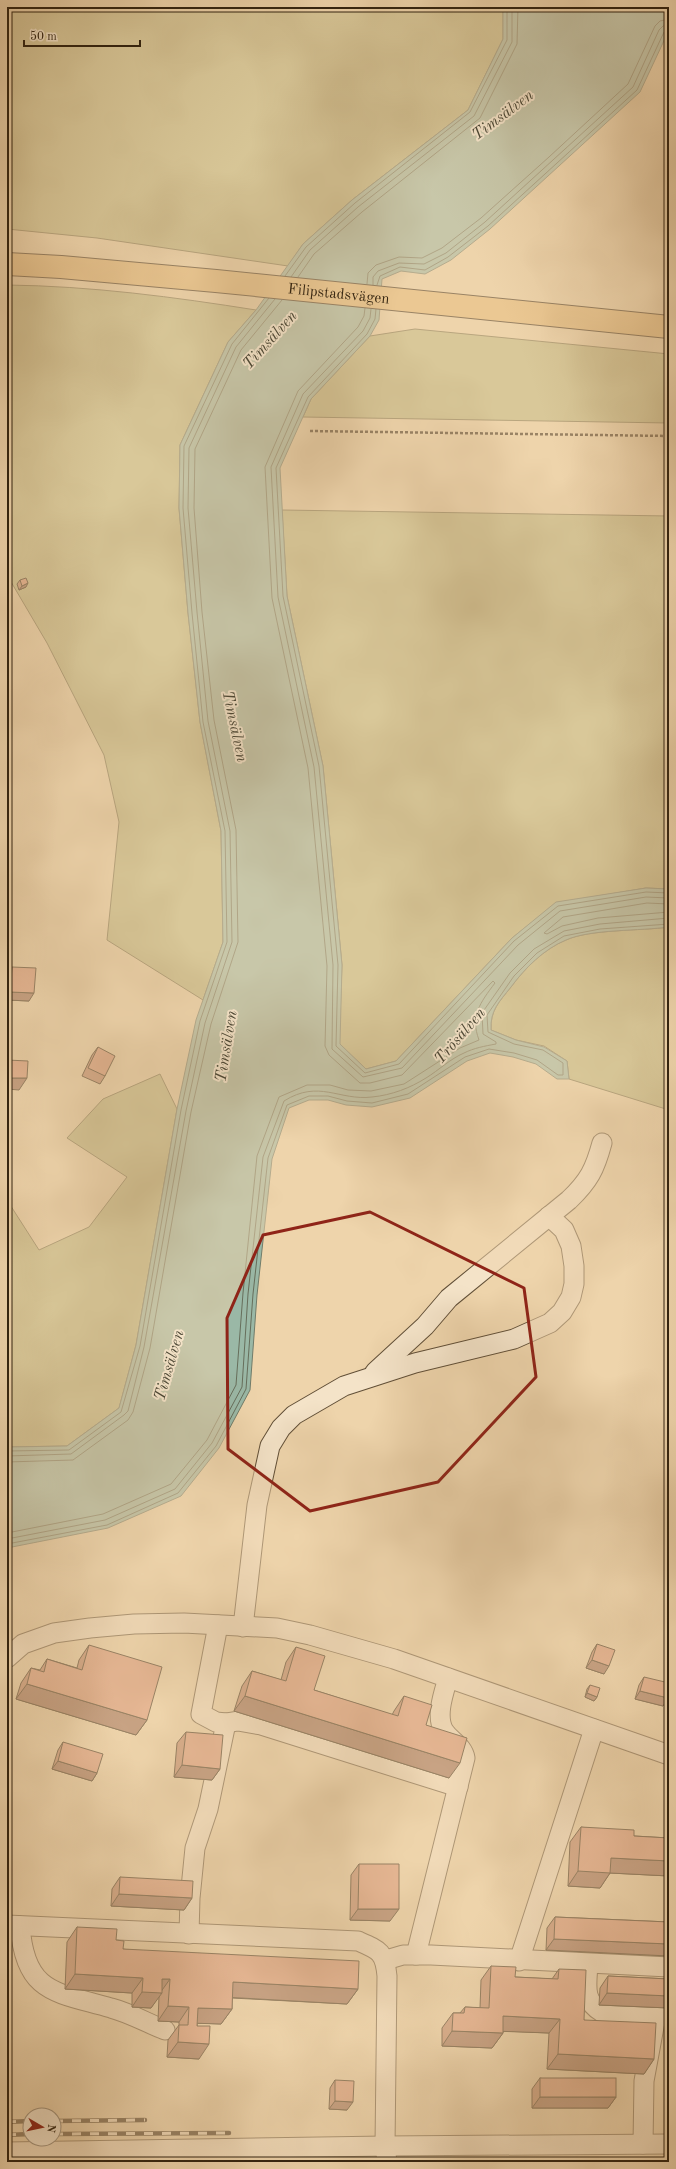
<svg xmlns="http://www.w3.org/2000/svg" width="676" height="2169" viewBox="0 0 676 2169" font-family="'Old Standard TT',serif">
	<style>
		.green { fill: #bfbb84; stroke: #786f4a }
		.water { fill: #9ab8a6; stroke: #707c6a }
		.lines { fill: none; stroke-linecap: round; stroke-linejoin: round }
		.shore { stroke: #666e5b; stroke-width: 1 }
		.minor-casing { stroke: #614f37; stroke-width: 21 }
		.major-casing { stroke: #322310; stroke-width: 24 }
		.path { stroke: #322310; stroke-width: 2.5; stroke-dasharray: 3 2; stroke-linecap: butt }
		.minor { stroke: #f4e3c8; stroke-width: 19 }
		.major { stroke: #e7ba76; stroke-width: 22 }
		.rail-casing { stroke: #322310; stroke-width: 4.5 }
		.rail { stroke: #f4e3c8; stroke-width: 3; stroke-dasharray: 9; stroke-linecap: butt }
		.wall { fill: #bc8067; stroke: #322310 }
		.shaded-wall { fill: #996854; stroke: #322310 }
		.building { fill: #db9578; stroke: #322310 }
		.marked { fill: none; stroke: #8f2418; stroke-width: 3; stroke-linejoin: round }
		.labels { text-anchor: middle; stroke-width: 4; stroke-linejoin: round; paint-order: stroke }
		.street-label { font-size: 15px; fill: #322310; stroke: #f4e3c8 }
		.water-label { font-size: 16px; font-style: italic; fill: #4c4836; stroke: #f4e3c8 }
	</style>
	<rect width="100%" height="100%" fill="#eed4ab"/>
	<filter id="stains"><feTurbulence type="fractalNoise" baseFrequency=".005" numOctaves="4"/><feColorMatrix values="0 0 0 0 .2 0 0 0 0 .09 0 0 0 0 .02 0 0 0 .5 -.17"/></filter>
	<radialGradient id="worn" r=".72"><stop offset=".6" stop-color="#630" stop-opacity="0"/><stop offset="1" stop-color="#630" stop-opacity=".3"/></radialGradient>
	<!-- green -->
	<g class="green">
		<polygon points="7,7 503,7 503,39 468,110 352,200 303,244 288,266 97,238 7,229"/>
		<path d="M7 285C91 286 174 297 256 310L228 342 180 445 179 508 188 613 200 722 221 831 223 942 203 1000 107 940 119 822 104 755 47 643 7 575Z"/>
		<polygon points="415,329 669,354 669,423 303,417 311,399 370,336"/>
		<polygon points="282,510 669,516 669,889 646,888 556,903 512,938 396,1061 366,1069 339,1044 342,965 323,766 287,596"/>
		<path d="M669 927V1110L569 1079 567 1061 544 1046 516 1040 491 1030C490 1011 499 1002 511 987 525 968 544 949 566 940 590 929 641 931 669 927Z"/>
		<polygon points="160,1074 177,1109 136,1345 119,1408 67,1446 7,1447 7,1200 39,1250 89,1227 127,1177 67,1138 103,1099"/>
	</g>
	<!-- water -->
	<path class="water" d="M503 7H669V30L640 92 490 229 451 260 425 274 401 271 382 279 379 320 370 336 311 399 280 468 287 596 323 766 342 965 340 1044 366 1069 396 1061 512 938 556 902 646 888 669 889V927C641 931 590 929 566 940 544 949 525 968 511 987 499 1002 490 1010 491 1030L516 1040 544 1047 567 1061 569 1079H557L536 1064 513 1057 490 1053 467 1061 410 1098 372 1107 346 1105 328 1100H309L289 1108 272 1159 257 1295 250 1390 219 1448 181 1496 108 1528 7 1548V1447L67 1446 119 1408 136 1345 177 1109 196 1020 223 942 221 831 200 722 188 613 179 508 180 445 228 342 256 310 303 244 352 200 468 110 503 39Z"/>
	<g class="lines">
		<!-- shore -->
		<g class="shore">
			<polyline points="285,276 306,247 355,203 470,112 507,40 507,7"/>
			<polyline points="291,277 310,250 358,207 474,116 512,42 512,7"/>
			<polyline points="298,277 314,254 362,212 480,118 517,44 518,7"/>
			<polyline points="367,284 368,273 376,265 399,257 422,258 442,248 481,218 549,157 628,84 655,26 660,21 669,19"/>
			<polyline points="373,285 373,277 378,271 399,263 424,264 446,253 485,222 633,87 659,30 663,26 669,25"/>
			<polyline points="377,285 380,276 400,267 425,270 448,257 488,226 637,90 664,32 669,30"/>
			<polyline points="371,309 370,318 363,331 303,394 271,467 278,597 314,767 333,965 332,1049 363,1077 402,1068 518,945 560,911 646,897 669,898"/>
			<polyline points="376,309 375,319 367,334 308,397 276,468 283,596 319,766 338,965 336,1046 365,1073 399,1064 514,941 558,906 646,892 669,893"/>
			<polyline points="669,904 647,903 563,917 544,933 547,934 562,926 598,918 669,912"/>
			<polyline points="7,1451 69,1450 121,1412 140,1346 181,1110 200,1021 227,942 225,831 203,722 192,613 183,508 184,446 232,344 269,298"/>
			<polyline points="7,1456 71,1454 124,1415 128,1411 144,1347 186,1111 205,1023 232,942 230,831 208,721 197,612 188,508 189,448 236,347 275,299"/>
			<polyline points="7,1462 73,1460 128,1420 133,1412 150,1348 191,1112 211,1024 238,942 236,830 214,720 202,612 194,508 195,449 241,350 282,300"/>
			<path d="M7 1533 103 1514 171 1484 207 1440 236 1385 243 1293 257 1156 279 1097 307 1085H330L348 1090 371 1091 404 1084 460 1048 479 1040C470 1016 480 1003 495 983L493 981 402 1075 370 1083H360L329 1055 325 1046 327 966 308 768 272 598 265 467 298 391 358 327 364 316 365 308"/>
			<path d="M7 1539 105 1520 175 1489 212 1443 242 1387 248 1294 263 1157 284 1101C319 1079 339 1101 372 1097 392 1095 410 1088 426 1078 439 1070 450 1059 464 1053 474 1048 485 1046 496 1044V1042L483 1034 482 1013 510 973 534 949 564 931 600 924 669 918"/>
			<polyline points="7,1544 107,1525 178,1493 216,1446 246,1389 253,1294 268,1158 287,1105 309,1096 328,1096 347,1101 372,1103 408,1094 465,1057 489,1049 514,1053 537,1060 558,1075 563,1075 563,1063 543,1050 514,1044 488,1032 487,1015 514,976 537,953 564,936 600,929 669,924"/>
		</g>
		<defs>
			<g id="minor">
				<path d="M375 1372 425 1326 449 1298 569 1200C589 1181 595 1169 602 1143"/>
				<polyline points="218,1625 201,1714 216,1722 226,1723 238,1721 261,1725 458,1787"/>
				<polyline points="243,1627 257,1505 270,1446 281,1428 294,1415 344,1386 415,1363 514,1339 550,1323 562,1312 571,1297 574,1284 574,1266 571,1246 564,1230 549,1216"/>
				<polyline points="7,1658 23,1644 54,1633 90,1628 134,1624 184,1623 277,1628 310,1635 394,1659 669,1755"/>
				<path d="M7 1925 358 1941C379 1950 385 1952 387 1976L385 2146 387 2162"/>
				<path d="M20 1926C25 1994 56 1992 111 2008 130 2013 147 2023 165 2030"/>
				<polyline points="189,1934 190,1898 195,1848 208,1809 226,1723"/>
				<path d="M416 1955 465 1758C463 1746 451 1741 444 1731 435 1716 444 1692 448 1678"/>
				<polyline points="386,1960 403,1955 431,1955 669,1967"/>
				<polyline points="519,1961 594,1729"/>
				<path d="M588 1964C587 1985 582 2001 603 2013L669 2016"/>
				<polyline points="643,2144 644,2081 656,2016"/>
				<polyline points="7,2152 385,2146 669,2144"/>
			</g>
			<g id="major">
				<path id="s1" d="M7 264 61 267 216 281 669 327"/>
			</g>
		</defs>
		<!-- minor casing -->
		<use href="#minor" class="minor-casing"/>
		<!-- major casing -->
		<use href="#major" class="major-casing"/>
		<!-- path -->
		<polyline class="path" points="310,431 669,436"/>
		<!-- minor -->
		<use href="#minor" class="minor"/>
		<!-- major -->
		<use href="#major" class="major"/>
		<defs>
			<g id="rail">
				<polyline points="54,2121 145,2120"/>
				<polyline points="7,2122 30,2121"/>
				<polyline points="54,2134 229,2133"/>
				<polyline points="7,2135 30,2134"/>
			</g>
		</defs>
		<!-- rail casing -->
		<use href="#rail" class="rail-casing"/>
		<!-- rail -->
		<use href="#rail" class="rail"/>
	</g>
	<!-- wall -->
	<g class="wall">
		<polygon points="20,580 26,587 19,590 17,584"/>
		<polygon points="12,967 29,1001 7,1000 7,974"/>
		<polygon points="98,1047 105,1076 100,1084 82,1076 92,1055"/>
		<polygon points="597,1644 604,1674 586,1668 592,1652"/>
		<polygon points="89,1645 147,1720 136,1735 16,1699 21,1683 31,1668 40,1670 47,1659 77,1668 79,1660"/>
		<polygon points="296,1647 314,1690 392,1715 394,1711 404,1696 426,1725 449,1778 234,1711 242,1686 252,1671 281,1680 286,1662"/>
		<polygon points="644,1677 668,1698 663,1706 635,1699 639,1685"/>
		<polygon points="590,1685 597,1697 594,1701 585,1697 587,1689"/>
		<polygon points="186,1732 220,1769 212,1780 174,1777 177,1743"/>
		<polygon points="63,1742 97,1773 92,1781 52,1769 58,1750"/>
		<polygon points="581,1827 634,1836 669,1838 669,1876 610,1873 600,1888 568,1886 570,1842"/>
		<polygon points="359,1864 390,1921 350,1920 351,1875"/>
		<polygon points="120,1877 192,1898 184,1910 111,1906 112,1889"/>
		<polygon points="555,1917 669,1922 669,1956 546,1950 547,1928"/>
		<polygon points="77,1927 116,1940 123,1949 358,1989 347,2004 232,1998 232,2009 221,2024 197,2023 199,2059 167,2057 168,2040 179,2025 179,2022 158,2021 159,1996 151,2008 132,2007 132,1993 65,1989 67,1942"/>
		<polygon points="491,1966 515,1977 552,1979 559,1969 584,2020 654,2059 644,2074 547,2069 549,2033 503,2031 503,2033 492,2048 442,2046 442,2028 453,2013 460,2013 465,2007 480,2008 481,1980"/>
		<polygon points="608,1976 669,1979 669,2008 599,2005 600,1988"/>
		<polygon points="540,2078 616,2097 608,2108 532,2108 532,2089"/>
		<polygon points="335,2080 347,2110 329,2109 330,2088"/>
	</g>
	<!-- shaded-wall -->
	<g class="shaded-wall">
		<polygon points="28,583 26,587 19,590 22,586"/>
		<polygon points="10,992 34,993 29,1001 7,1000 7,996"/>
		<polygon points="7,1078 27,1078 19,1090 7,1089"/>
		<polygon points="592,1660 609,1666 604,1674 586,1668"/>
		<polygon points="27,1684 147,1720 136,1735 16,1699"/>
		<polygon points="640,1691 668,1698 663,1706 635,1699"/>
		<polygon points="587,1693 597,1697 594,1701 585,1697"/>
		<polygon points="245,1696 460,1763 449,1778 234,1711"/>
		<polygon points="58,1761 97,1773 92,1781 52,1769"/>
		<polygon points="182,1765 220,1769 212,1780 174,1777"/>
		<polygon points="611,1858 669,1861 669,1876 610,1873 600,1888 568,1886 578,1871"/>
		<polygon points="119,1894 192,1898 184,1910 111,1906"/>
		<polygon points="358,1909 399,1909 390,1921 350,1920"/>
		<polygon points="554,1939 669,1944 669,1956 546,1950"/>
		<polygon points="75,1974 143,1978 132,1993 65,1989"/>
		<polygon points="162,1979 170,1979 160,1993 162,1993 151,2008 132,2007 142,1992"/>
		<polygon points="233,1982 358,1989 347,2004 223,1997"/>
		<polygon points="607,1993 669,1996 669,2008 599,2005"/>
		<polygon points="168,2006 189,2007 179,2022 158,2021"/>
		<polygon points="198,2008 232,2009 221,2024 188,2023"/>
		<polygon points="503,2016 560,2019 549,2033 493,2031"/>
		<polygon points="452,2031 503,2033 492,2048 442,2046"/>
		<polygon points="178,2042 209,2044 199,2059 167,2057"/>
		<polygon points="558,2054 654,2059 644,2074 547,2069"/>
		<polygon points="540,2097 616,2097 608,2108 532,2108"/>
		<polygon points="335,2101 353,2102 347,2110 329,2109"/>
	</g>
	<!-- building -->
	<g class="building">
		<polygon points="26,578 28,583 22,586 20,580"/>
		<polygon points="12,967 36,968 34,993 10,992"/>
		<polygon points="98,1047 115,1056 105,1076 88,1068"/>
		<polygon points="7,1060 28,1061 27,1078 7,1078"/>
		<polygon points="597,1644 615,1650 609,1666 592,1660"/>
		<polygon points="89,1645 162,1667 147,1720 27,1684 31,1668 44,1672 47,1659 82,1670"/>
		<polygon points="296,1647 325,1656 314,1690 398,1716 404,1696 432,1705 426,1725 467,1738 460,1763 245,1696 252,1671 286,1681"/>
		<polygon points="644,1677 669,1683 669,1695 668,1698 640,1691"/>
		<polygon points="590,1685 600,1688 597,1697 587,1693"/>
		<polygon points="186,1732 223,1735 220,1769 182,1765"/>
		<polygon points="63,1742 103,1754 97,1773 58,1761"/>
		<polygon points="581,1827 634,1830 634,1836 669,1838 669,1861 611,1858 610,1873 578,1871"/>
		<polygon points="359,1864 399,1864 399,1909 358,1909"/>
		<polygon points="120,1877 193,1881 192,1898 119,1894"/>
		<polygon points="555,1917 669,1922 669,1944 554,1939"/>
		<polygon points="77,1927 117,1929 116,1940 124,1941 123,1949 359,1961 358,1989 233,1982 232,2009 198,2008 197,2026 210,2026 209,2044 178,2042 179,2025 188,2025 189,2007 168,2006 170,1979 162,1979 162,1993 142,1992 143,1978 75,1974"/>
		<polygon points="491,1966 516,1967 515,1977 558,1979 559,1969 586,1970 584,2020 656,2023 654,2059 558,2054 560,2019 503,2016 503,2033 452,2031 453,2013 464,2013 465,2007 489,2008"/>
		<polygon points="608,1976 669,1979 669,1996 607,1993"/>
		<rect x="540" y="2078" width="76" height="19"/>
		<polygon points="335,2080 354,2081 353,2102 335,2101"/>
	</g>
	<!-- marked area -->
	<path d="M0 0H676V2169H0ZM370 1212 524 1288 536 1377 438 1482 310 1511 228 1449 227 1318 263 1235Z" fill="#eed4ab" fill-opacity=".55" fill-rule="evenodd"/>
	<path class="marked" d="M370 1212 524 1288 536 1377 438 1482 310 1511 228 1449 227 1318 263 1235Z"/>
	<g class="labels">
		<!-- street labels -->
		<g class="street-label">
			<text dy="5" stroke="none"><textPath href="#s1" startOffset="333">Filipstadsvägen</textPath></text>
		</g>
		<!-- water labels -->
		<g class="water-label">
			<text transform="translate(502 114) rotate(-37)" y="6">Timsälven</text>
			<text transform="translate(269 339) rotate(-48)" y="6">Timsälven</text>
			<text transform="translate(236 726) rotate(78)" y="6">Timsälven</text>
			<text transform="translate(459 1035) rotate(-49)" y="6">Trösälven</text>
			<text transform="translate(225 1046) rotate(-81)" y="6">Timsälven</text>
			<text transform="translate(168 1365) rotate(-74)" y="6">Timsälven</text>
		</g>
	</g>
	<!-- margin -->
	<rect width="676" height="2169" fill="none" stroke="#eed4ab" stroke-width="24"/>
	<rect x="8" y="8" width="660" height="2153" fill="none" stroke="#322310" stroke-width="2"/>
	<rect x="12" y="12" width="652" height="2145" fill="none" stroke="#322310"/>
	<!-- north arrow -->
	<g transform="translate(42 2127) rotate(99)"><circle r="19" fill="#f4e3c8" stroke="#a6967e"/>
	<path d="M0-3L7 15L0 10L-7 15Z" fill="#8f2418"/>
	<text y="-6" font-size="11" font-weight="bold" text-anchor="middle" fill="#322310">N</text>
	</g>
	<!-- scale -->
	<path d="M24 40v6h116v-6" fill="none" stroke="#322310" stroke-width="2"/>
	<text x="30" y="40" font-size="12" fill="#322310" stroke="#f4e3c8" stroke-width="3" paint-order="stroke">50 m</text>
	<rect width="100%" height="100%" filter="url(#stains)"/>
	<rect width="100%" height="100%" fill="url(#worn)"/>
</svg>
